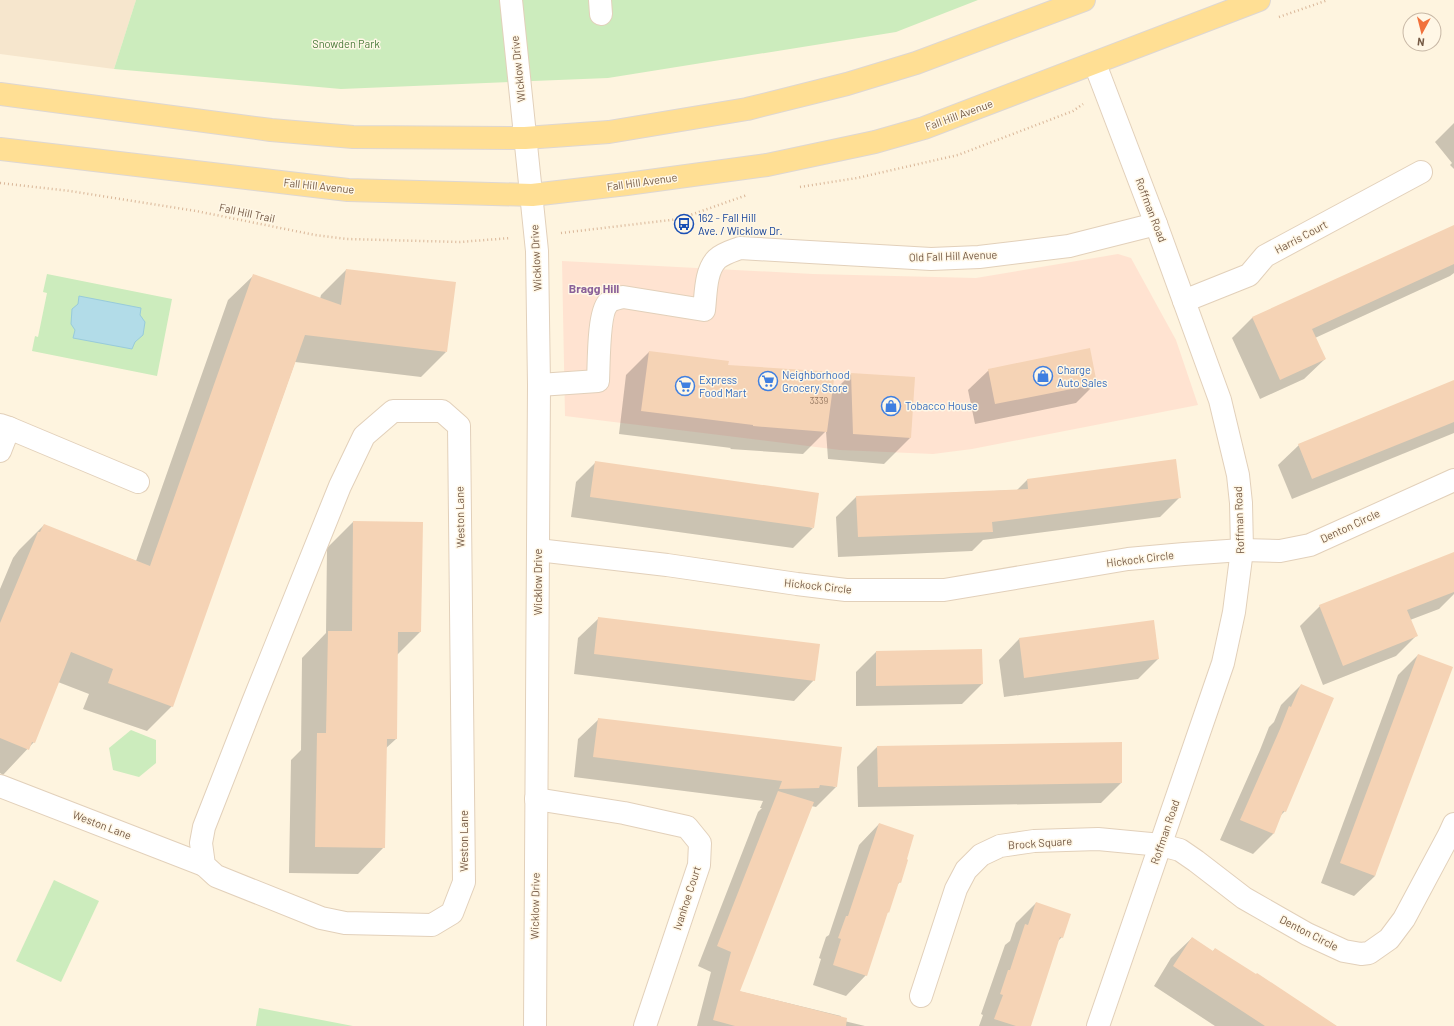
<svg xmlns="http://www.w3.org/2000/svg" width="1454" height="1026" viewBox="0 0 1454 1026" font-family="Barlow,sans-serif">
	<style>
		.residential { fill: #f6e6cd }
		.commercial { fill: #ffe3d1 }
		.green { fill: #ccecbd }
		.water { fill: #b2dce8; stroke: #98cbdb }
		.shadow { fill: #0003 }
		.building { fill: #f5d3b5 }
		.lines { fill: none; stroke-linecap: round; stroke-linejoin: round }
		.minor-casing { stroke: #e2d0ba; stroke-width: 24 }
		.major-casing { stroke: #ded7d2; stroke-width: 24 }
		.path { stroke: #d9b698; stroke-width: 2.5; stroke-dasharray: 1 3; stroke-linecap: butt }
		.minor { stroke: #fff; stroke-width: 22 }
		.major { stroke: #ffdf94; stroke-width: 22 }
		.labels { text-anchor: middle; stroke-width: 3; stroke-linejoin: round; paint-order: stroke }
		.number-label { font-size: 9px; fill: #957861 }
		.park-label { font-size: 11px; fill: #4b7c3c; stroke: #fff7e6 }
		.street-label { font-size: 11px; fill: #755a45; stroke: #fff7e6 }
		.transit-label { font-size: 11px; fill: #164399; stroke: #fff7e6; text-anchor: start }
		.shop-label { font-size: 11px; fill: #366cbe; stroke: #fff7e6; text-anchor: start }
		.neighbourhood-label { font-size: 12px; font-weight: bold; fill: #8a6099; stroke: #fff7e6 }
	</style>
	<rect width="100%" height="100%" fill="#fef4df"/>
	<!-- residential -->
	<polygon class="residential" points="0,0 136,0 114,69 0,54"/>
	<!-- commercial -->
	<polygon class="commercial" points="1118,254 1131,258 1176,340 1198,405 972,449 933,454 840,450 565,416 562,261 813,274 976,278"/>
	<!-- green -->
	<g class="green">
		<polygon points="136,0 978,0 896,32 608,78 341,89 114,69"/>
		<polygon points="47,274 172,299 157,376 32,351 35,336 38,337 47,293 43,292"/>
		<polygon points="131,730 156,740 156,763 139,777 113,770 109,748"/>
		<polygon points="54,880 99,901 61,982 16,961"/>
		<polygon points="259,1008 353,1026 256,1026"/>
	</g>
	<!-- water -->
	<polygon class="water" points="79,296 141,308 140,315 145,322 143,335 135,342 132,349 73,338 75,330 71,324 72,309 78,304"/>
	<!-- shadow -->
	<g class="shadow">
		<polygon points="1454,123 1454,169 1450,165 1452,163 1435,142"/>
		<polygon points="1454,226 1454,273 1450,276 1315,338 1325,359 1304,379 1260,399 1232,338 1252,318"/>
		<polygon points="346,270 446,352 421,377 295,362 172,706 147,731 83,709 89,694 58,682 34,742 3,775 0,773 0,589 13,558 19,550 44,525 136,561 228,300 254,275 320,299 321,295"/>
		<polygon points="649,352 727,366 831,394 851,374 910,438 884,464 828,459 826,431 803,454 730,449 731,448 619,434 626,375"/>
		<polygon points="989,370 1096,383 1076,403 975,424 968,390"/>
		<polygon points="1454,381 1454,433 1292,499 1278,465 1299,445"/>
		<polygon points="596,462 813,528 793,548 571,517 576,482"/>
		<polygon points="1027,480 1180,497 1160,517 983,540 972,551 838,557 836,517 856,497 1017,490"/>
		<polygon points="353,522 420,632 397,655 396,739 385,749 384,847 358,874 289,873 291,760 301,750 302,658 326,633 327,548"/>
		<polygon points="1454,575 1454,594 1439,609 1410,620 1416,636 1396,656 1323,685 1300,626 1320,606"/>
		<polygon points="599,618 814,680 794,701 574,674 578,638"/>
		<polygon points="1019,639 1158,659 1138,679 1004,697 999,660"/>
		<polygon points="876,652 982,684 962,704 856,706 856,672"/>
		<polygon points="1418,655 1375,876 1354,896 1321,883 1398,675"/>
		<polygon points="1301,685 1285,811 1280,816 1273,834 1253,854 1220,840 1260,750 1269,727 1274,722 1281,705"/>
		<polygon points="599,719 836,787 816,807 811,806 738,991 841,1016 840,1020 865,1026 697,1026 711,972 698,966 758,812 762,808 760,808 763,801 574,777 578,739"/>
		<polygon points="877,747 1121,783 1101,803 858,807 857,767"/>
		<polygon points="879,824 900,882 897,885 888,912 886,914 866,975 846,996 813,985 821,959 819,958 826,937 829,935 859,845"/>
		<polygon points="1036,903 1062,937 1058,941 1029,1026 979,1026 983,1015 981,1014 1005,945 1010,941 1016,923"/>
		<polygon points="1192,938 1212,952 1215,949 1336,1026 1215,1026 1154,986 1171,958"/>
	</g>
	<!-- building -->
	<g class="building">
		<polygon points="1454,225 1454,264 1312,329 1326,359 1280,380 1252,317"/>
		<polygon points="346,269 456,282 447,352 305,335 173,707 108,683 113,669 71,652 35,743 32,742 29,750 0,738 0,623 38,532 40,532 44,524 150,566 253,274 341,305"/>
		<polygon points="1090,348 1097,384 995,404 988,369"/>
		<polygon points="649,351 729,361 728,365 835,372 827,432 753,426 753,425 641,411"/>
		<polygon points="851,373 915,377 911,438 853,434"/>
		<polygon points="1454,380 1454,422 1312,479 1298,444"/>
		<polygon points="1176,459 1181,498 992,522 993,532 858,537 856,496 1028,489 1027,479"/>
		<polygon points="595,461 819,493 814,528 590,497"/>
		<polygon points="353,521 423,522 421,632 398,632 397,739 387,739 385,848 315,847 317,733 326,733 328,631 352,631"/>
		<polygon points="1454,552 1454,592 1407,610 1418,636 1343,666 1319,605"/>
		<polygon points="598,617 820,644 815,681 594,654"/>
		<polygon points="1154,620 1159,659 1024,678 1019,638"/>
		<polygon points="982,649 983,684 876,686 876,651"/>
		<polygon points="1418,654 1453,667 1375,876 1340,863"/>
		<polygon points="1301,684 1334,698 1286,812 1283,811 1274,834 1240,820 1280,729 1289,706 1291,707"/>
		<polygon points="598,718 842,747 837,787 820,785 819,788 779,789 782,781 593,757"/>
		<polygon points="1122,742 1122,783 878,787 877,746"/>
		<polygon points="778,791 814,802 740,991 847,1018 846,1026 735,1026 713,1020 731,952 717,946"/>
		<polygon points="879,823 914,835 907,859 908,860 901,883 899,882 889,913 888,912 867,976 833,965 841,939 838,938 846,916 848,916"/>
		<polygon points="1036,902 1071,914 1063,938 1060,937 1031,1026 1016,1026 994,1019 1003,995 1000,994 1008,970 1010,970 1025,924 1028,925"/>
		<polygon points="1192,937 1213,951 1215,948 1256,974 1257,973 1337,1026 1265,1026 1173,966"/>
	</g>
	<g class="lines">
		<defs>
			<g id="minor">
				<polyline points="511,0 537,251 539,385 535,1026"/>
				<polyline points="600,0 601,14"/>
				<polyline points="1095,64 1156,224 1220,400 1238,475 1241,503 1242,550 1234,612 1223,663 1098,1026"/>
				<polyline points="1184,301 1249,275 1265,256 1421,172"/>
				<path d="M539 385 598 381C599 364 598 314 608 303 612 299 618 298 623 297L704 310C706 294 705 271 717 259 724 253 732 251 740 248L931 259 979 257 1069 246 1156 224"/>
				<polygon points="393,411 442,411 459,426 464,882 452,913 432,925 345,923 321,918 216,876 204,865 201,843 204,827 253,702 340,486 364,436"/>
				<polyline points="0,425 9,428 0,451"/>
				<polyline points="9,428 138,482"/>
				<polyline points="538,550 667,565 797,584 846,590 944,590 1128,559 1184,554 1242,550 1280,551 1310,545 1454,480"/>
				<polyline points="0,786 204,865"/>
				<polyline points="536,799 624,813 687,827 700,843 699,865 645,1026"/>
				<polyline points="921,996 956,889 966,870 981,855 1000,846 1034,841 1098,839 1161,845 1180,850 1196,861 1244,898 1307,934 1344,951 1361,954 1369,953 1389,939 1404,919 1449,835 1454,824"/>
			</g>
			<g id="major">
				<polyline points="0,94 271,130 353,137 525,138 609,132 747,109 847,84 916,63 1084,0"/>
				<polyline points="0,149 348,190 532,195 627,184 767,165 875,142 924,128 1259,0"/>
			</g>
		</defs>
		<!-- minor casing -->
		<use href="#minor" class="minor-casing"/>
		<!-- major casing -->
		<use href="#major" class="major-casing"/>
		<!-- path -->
		<g class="path">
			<polyline points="1279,17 1328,0"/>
			<polyline points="0,183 70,191 196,211 315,235 347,239 460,242 511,238"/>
			<polyline points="800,187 857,178 958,155 1073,111 1083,104"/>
			<polyline points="561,233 679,219 747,195"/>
		</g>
		<!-- minor -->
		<use href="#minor" class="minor"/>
		<!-- major -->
		<use href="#major" class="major"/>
	</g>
	<!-- icons -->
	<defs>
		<symbol id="bus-ring" viewBox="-11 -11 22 22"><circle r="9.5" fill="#fff7e6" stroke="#1a4fb4" stroke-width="1.5"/><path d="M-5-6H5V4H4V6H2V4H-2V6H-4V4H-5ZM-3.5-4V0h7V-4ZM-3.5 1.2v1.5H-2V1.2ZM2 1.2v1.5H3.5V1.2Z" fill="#1a4fb4"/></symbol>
		<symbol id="shop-ring" viewBox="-11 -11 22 22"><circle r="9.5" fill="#fff7e6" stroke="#3f7fe0" stroke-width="1.5"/><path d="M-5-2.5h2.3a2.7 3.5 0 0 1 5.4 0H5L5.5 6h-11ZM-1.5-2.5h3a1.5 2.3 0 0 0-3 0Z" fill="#3f7fe0"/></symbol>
		<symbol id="supermarket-ring" viewBox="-11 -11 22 22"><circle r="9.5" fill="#fff7e6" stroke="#3f7fe0" stroke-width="1.5"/><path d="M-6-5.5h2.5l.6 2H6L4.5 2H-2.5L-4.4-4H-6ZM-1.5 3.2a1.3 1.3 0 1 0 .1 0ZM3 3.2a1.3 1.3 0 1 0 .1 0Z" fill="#3f7fe0"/></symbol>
	</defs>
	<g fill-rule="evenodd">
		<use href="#bus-ring" x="673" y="213" width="22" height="22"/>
		<use href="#shop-ring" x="1032" y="365" width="22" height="22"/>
		<use href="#supermarket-ring" x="757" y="370" width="22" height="22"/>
		<use href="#supermarket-ring" x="674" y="375" width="22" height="22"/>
		<use href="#shop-ring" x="880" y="395" width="22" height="22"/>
	</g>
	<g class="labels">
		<!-- number labels -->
		<g class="number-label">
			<text x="819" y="404">3339</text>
		</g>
		<!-- park labels -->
		<g class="park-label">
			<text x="346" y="48">Snowden Park</text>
		</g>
		<!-- street labels -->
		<g class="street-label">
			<text transform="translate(518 69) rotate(-96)" y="4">WIcklow Drive</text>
			<text transform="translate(959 115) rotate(-20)" y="4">Fall Hill Avenue</text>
			<text transform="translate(642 182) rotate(-8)" y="4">Fall Hill Avenue</text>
			<text transform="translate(319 186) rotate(6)" y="4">Fall Hill Avenue</text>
			<text transform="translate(1151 210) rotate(69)" y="4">Roffman Road</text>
			<text transform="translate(247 213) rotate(12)" y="4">Fall Hill Trail</text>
			<text transform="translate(1301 237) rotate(-28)" y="4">Harris Court</text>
			<text transform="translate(953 256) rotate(-2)" y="4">Old Fall Hill Avenue</text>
			<text transform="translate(536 258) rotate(-93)" y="4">Wicklow Drive</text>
			<text transform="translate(460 517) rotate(-91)" y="4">Weston Lane</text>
			<text transform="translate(1239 520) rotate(-92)" y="4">Roffman Road</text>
			<text transform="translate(1350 526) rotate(-25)" y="4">Denton Circle</text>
			<text transform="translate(1140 559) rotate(-7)" y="4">Hickock Circle</text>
			<text transform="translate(538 582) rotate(-90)" y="4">Wicklow Drive</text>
			<text transform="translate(818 586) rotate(6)" y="4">Hickock Circle</text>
			<text transform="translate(102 825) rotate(21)" y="4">Weston Lane</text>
			<text transform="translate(1165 832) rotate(-71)" y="4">Roffman Road</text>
			<text transform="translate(464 841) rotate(-90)" y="4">Weston Lane</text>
			<text transform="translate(1040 843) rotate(-4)" y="4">Brock Square</text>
			<text transform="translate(687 898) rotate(-72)" y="4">Ivanhoe Court</text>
			<text transform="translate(535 906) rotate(-89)" y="4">Wicklow Drive</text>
			<text transform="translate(1309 933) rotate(27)" y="4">Denton Circle</text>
		</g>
		<!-- transit labels -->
		<g class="transit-label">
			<text x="698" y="222">162 - Fall Hill<tspan x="698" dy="13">Ave. / Wicklow Dr.</tspan></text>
		</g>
		<!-- shop labels -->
		<g class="shop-label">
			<text x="1057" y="374">Charge<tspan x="1057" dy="13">Auto Sales</tspan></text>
			<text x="782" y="379">Neighborhood<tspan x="782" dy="13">Grocery Store</tspan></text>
			<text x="699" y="384">Express<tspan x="699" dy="13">Food Mart</tspan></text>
			<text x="905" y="410">Tobacco House</text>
		</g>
		<!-- neighbourhood labels -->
		<g class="neighbourhood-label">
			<text x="594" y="293">Bragg Hill</text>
		</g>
	</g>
	<!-- north arrow -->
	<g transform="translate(1422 32) rotate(187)"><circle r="19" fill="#fff7e6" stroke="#c8b8a6"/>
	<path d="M0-3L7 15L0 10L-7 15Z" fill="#f1713b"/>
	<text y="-6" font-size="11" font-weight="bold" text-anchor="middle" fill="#755a45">N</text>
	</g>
</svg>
